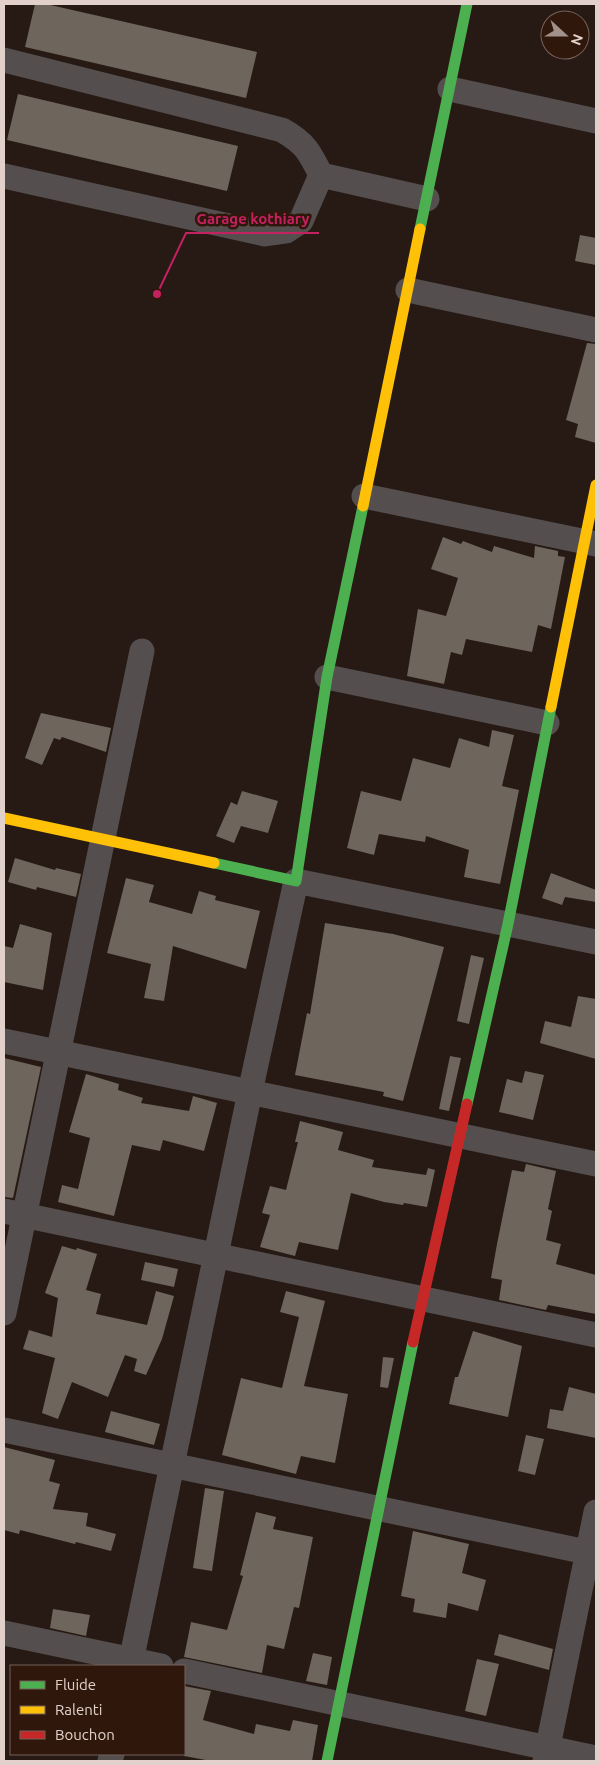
<svg xmlns="http://www.w3.org/2000/svg" width="600" height="1765" viewBox="0 0 600 1765" font-family="Ubuntu,sans-serif">
	<style>
		.building { fill: #6e655d }
		.lines { fill: none; stroke-linecap: round; stroke-linejoin: round }
		.street { stroke: #544f4e; stroke-width: 25 }
		.fast { stroke: #4caf50; stroke-width: 11 }
		.slow { stroke: #ffc107; stroke-width: 11 }
		.jam { stroke: #c62828; stroke-width: 11 }
		.leader { fill: none; stroke: #c42161; stroke-width: 2 }
		.callout-dot { fill: #c42161; stroke: #2f170c; stroke-width: 2 }
		.callout-label { font-size: 15px; text-anchor: middle; font-weight: bold; fill: #c42161; stroke: #2f170c; stroke-width: 5; stroke-linejoin: round; paint-order: stroke }
	</style>
	<rect width="100%" height="100%" fill="#271a14"/>
	<!-- building -->
	<g class="building">
		<polygon points="35,4 46,4 257,52 246,98 25,47"/>
		<polygon points="18,94 238,146 227,191 7,140"/>
		<polygon points="580,235 596,238 596,265 575,261"/>
		<polygon points="587,343 596,344 596,443 575,437 578,424 566,420"/>
		<polygon points="443,537 461,544 463,541 492,552 494,546 534,558 535,546 558,551 558,556 565,557 551,629 538,625 532,652 466,639 462,655 451,652 444,684 407,676 418,609 446,616 458,578 431,569"/>
		<polygon points="41,713 111,728 106,752 62,737 60,740 54,738 42,765 25,758"/>
		<polygon points="492,730 514,735 502,786 519,790 500,884 464,877 469,850 426,836 425,842 379,834 374,855 347,848 361,791 401,801 413,758 450,768 459,738 489,747"/>
		<polygon points="242,791 278,801 268,833 241,826 234,843 216,836 231,802 237,805"/>
		<polygon points="15,858 55,870 56,868 81,874 76,897 37,887 36,890 8,882"/>
		<polygon points="551,873 596,890 596,902 565,897 562,905 542,898"/>
		<polygon points="126,878 154,885 149,902 192,914 199,891 216,896 215,900 260,911 246,969 173,946 164,1001 144,998 151,964 107,953"/>
		<polygon points="325,923 393,934 444,947 403,1101 383,1096 384,1092 295,1075 307,1013 310,1014"/>
		<polygon points="20,924 52,933 43,990 4,982 4,946 13,948"/>
		<polygon points="471,955 484,958 469,1024 457,1021"/>
		<polygon points="578,996 596,999 596,1059 540,1043 545,1021 571,1027"/>
		<polygon points="450,1056 461,1058 449,1111 439,1109"/>
		<polygon points="4,1058 41,1067 13,1198 4,1197"/>
		<polygon points="525,1071 544,1075 533,1120 499,1112 507,1079 522,1083"/>
		<polygon points="86,1074 119,1084 118,1090 143,1098 141,1103 189,1111 193,1096 217,1103 204,1151 163,1140 160,1151 132,1145 114,1216 58,1202 62,1185 78,1189 90,1138 69,1132"/>
		<polygon points="300,1121 343,1132 338,1150 374,1160 372,1167 426,1175 428,1168 435,1170 427,1207 404,1203 403,1205 384,1202 351,1193 338,1250 299,1242 295,1256 260,1247 270,1215 262,1213 270,1186 286,1190 298,1142 295,1142"/>
		<polygon points="526,1164 556,1171 548,1209 552,1211 546,1240 561,1244 556,1264 596,1275 596,1314 548,1305 546,1310 499,1300 502,1280 491,1278 497,1244 512,1170 524,1172"/>
		<polygon points="62,1246 76,1250 77,1248 97,1254 86,1290 101,1294 96,1314 147,1325 156,1291 174,1296 162,1339 146,1375 134,1371 137,1359 125,1355 108,1397 72,1382 58,1419 42,1413 55,1358 23,1349 29,1330 52,1337 58,1298 45,1293"/>
		<polygon points="145,1262 178,1269 174,1287 141,1280"/>
		<polygon points="286,1291 325,1301 304,1386 348,1394 335,1463 301,1456 296,1474 222,1455 241,1378 282,1388 299,1317 280,1312"/>
		<polygon points="473,1331 522,1346 508,1417 449,1404 455,1377 458,1377"/>
		<polygon points="383,1357 394,1358 388,1388 380,1387"/>
		<polygon points="569,1387 596,1394 596,1438 547,1428 550,1409 563,1411"/>
		<polygon points="111,1411 160,1424 154,1445 105,1432"/>
		<polygon points="526,1435 544,1439 535,1475 518,1471"/>
		<polygon points="4,1447 55,1460 49,1481 60,1484 53,1509 88,1513 86,1526 116,1534 111,1551 76,1542 75,1544 20,1530 19,1534 4,1530"/>
		<polygon points="205,1488 224,1491 212,1571 193,1568"/>
		<polygon points="256,1512 276,1517 273,1529 313,1537 299,1608 294,1607 284,1649 267,1645 262,1673 184,1657 191,1622 227,1630 243,1576 240,1575"/>
		<polygon points="413,1531 469,1544 462,1573 486,1580 478,1611 448,1603 446,1618 413,1612 415,1599 401,1596"/>
		<polygon points="53,1609 90,1615 86,1636 50,1628"/>
		<polygon points="499,1634 553,1649 549,1670 494,1655"/>
		<polygon points="313,1653 332,1657 327,1685 306,1681"/>
		<polygon points="477,1659 499,1664 486,1716 465,1711"/>
		<polygon points="184,1686 211,1691 203,1720 254,1734 256,1724 290,1731 293,1720 318,1725 312,1761 211,1761 184,1756"/>
	</g>
	<g class="lines">
		<!-- street -->
		<g class="street">
			<path d="M4 60 282 130C305 143 309 151 321 175L427 199"/>
			<polyline points="450,89 596,121"/>
			<polyline points="4,176 265,234 286,231 301,221 321,175"/>
			<polyline points="408,290 596,330"/>
			<polyline points="364,496 596,544"/>
			<polyline points="327,677 547,723"/>
			<polyline points="4,1041 596,1164"/>
			<polyline points="4,1211 596,1335"/>
			<polyline points="4,1313 142,651"/>
			<polyline points="4,1430 596,1554"/>
			<polyline points="4,1633 161,1666"/>
			<polyline points="130,1666 250,1092 296,881 596,942"/>
			<polyline points="184,1671 596,1758"/>
			<polyline points="110,1761 112,1754"/>
			<polyline points="545,1761 596,1512"/>
		</g>
		<!-- fast -->
		<g class="fast">
			<polyline points="420,229 467,4"/>
			<polyline points="214,863 296,881 327,677 363,506"/>
			<polyline points="467,1104 508,924 551,707"/>
			<polyline points="327,1761 413,1342"/>
		</g>
		<!-- slow -->
		<g class="slow">
			<polyline points="363,506 420,229"/>
			<polyline points="551,707 596,485"/>
			<polyline points="4,818 214,863"/>
		</g>
		<!-- jam -->
		<polyline class="jam" points="413,1342 467,1104"/>
	</g>
	<!-- callouts -->
	<path class="leader" d="M157 294L186 233H319"/>
	<circle class="callout-dot" cx="157" cy="294" r="5"/>
	<g class="callout-label">
		<text x="253" y="224">Garage kothiary</text>
	</g>
	<!-- border -->
	<rect width="600" height="1765" fill="none" stroke="#e2d1ca" stroke-width="10"/>
	<!-- legend -->
	<rect x="10" y="1665" width="175" height="90" fill="#2f170c" stroke="#776158"/>
	<rect x="20" y="1681" width="25" height="8" fill="#4caf50" stroke="#776158"/>
	<text x="55" y="1690" font-size="15" fill="#e2d1ca">Fluide</text>
	<rect x="20" y="1706" width="25" height="8" fill="#ffc107" stroke="#776158"/>
	<text x="55" y="1715" font-size="15" fill="#e2d1ca">Ralenti</text>
	<rect x="20" y="1731" width="25" height="8" fill="#c62828" stroke="#776158"/>
	<text x="55" y="1740" font-size="15" fill="#e2d1ca">Bouchon</text>
	<!-- north arrow -->
	<g transform="translate(565 35) rotate(111)"><circle r="24" fill="#2f170c" stroke="#776158"/>
	<path d="M0-4L9 19L0 12L-9 19Z" fill="#a1918a"/>
	<text y="-8" font-size="14" font-weight="bold" text-anchor="middle" fill="#e2d1ca">N</text>
	</g>
</svg>
